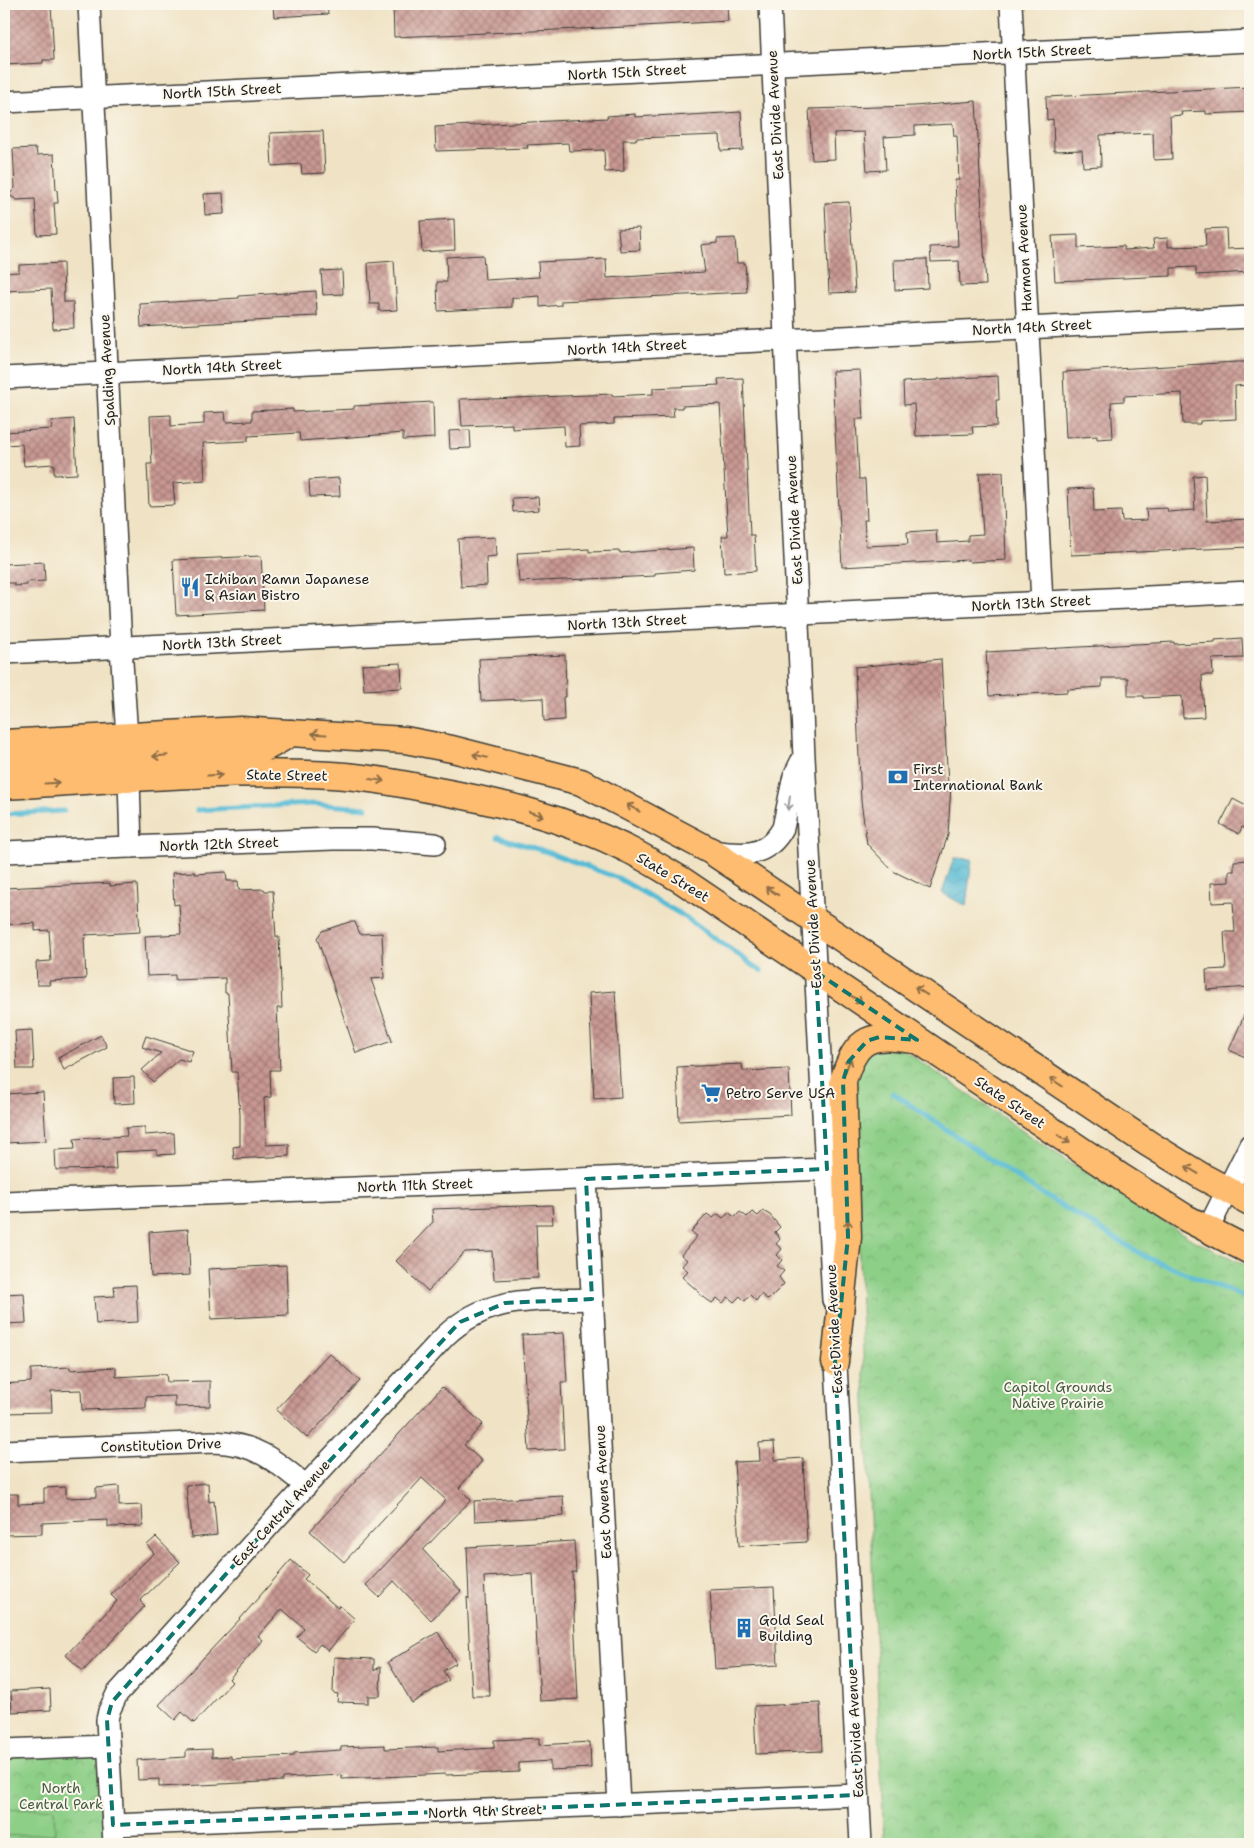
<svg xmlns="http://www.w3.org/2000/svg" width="1254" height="1848" viewBox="0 0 1254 1848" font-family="'Shantell Sans',sans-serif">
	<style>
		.park { fill: url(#park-crowns); stroke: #547652 }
		.pitch { fill: #8dcf87; stroke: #547652 }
		.water { fill: url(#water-waves); stroke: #3a6c78 }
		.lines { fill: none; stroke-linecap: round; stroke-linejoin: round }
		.stream { stroke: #57bbd5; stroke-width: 5 }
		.building { fill: url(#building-cross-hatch) }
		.minor-casing { stroke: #3c3a35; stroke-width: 24 }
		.major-casing { stroke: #3c3a35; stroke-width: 29 }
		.minor { stroke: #fff; stroke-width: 21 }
		.major { stroke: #fdbc6f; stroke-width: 26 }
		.oneway { stroke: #8c6c46 }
		.oneway2 { stroke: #999 }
		.marked { fill: none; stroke: #0f766e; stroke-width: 4; stroke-dasharray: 10 6; stroke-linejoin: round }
		.labels { text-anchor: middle; stroke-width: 4; stroke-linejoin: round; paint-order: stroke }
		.street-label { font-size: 14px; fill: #1c1c1c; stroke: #fbf7ec }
		.poi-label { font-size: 14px; fill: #1c1c1c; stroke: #fbf7ec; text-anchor: start }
		.park-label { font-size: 14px; fill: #445b41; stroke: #fbf7ec }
	</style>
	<defs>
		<pattern id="park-crowns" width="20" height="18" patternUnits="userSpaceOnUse" patternTransform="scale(1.25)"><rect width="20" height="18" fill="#8dcf87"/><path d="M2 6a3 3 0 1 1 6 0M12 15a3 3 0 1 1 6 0" fill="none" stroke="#79b174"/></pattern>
		<pattern id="water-waves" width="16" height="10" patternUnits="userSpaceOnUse" patternTransform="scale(1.25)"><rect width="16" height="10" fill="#57bbd5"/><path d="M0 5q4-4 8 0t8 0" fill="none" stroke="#4ba0b6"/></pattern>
		<pattern id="building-cross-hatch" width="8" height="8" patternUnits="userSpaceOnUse" patternTransform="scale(1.25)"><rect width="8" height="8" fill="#c99893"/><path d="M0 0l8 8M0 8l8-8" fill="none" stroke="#a27b77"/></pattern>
	</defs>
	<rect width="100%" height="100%" fill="#fbf7ec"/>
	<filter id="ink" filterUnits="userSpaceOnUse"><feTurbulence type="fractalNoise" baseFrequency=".02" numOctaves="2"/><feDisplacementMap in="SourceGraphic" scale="10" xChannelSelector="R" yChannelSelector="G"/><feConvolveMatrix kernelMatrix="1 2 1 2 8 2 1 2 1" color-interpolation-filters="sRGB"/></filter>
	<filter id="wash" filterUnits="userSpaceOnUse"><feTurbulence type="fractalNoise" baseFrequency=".0096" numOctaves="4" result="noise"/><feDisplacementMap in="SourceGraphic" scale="20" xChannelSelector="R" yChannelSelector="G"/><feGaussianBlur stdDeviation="1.12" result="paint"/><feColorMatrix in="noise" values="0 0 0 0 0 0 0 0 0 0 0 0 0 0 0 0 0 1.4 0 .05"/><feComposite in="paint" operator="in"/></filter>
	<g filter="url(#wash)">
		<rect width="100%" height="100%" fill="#f0e3c5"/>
		<!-- park -->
		<g class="park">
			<polygon points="871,1044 896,1045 1040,1143 1191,1239 1250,1267 1250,1844 884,1844 851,1072"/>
			<polygon points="108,1746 113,1844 4,1844 4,1750"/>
		</g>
		<!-- pitch -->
		<polygon class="pitch" points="54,1808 55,1834 4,1836 4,1810"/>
		<!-- water -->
		<polygon class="water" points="954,858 972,859 966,906 942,893"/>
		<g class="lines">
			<!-- stream -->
			<g class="stream">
				<polyline points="197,810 313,804 367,808"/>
				<polyline points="4,814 64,811"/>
				<polyline points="498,837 544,851 618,878 682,915 761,971"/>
				<polyline points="893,1093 1037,1191 1146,1257 1250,1299"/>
			</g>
		</g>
		<g id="blocks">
			<!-- building -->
			<g class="building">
				<polygon points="4,4 51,4 54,60 43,60 43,63 4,65"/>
				<polygon points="273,4 327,4 328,14 274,17"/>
				<polygon points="393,4 727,4 728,21 626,27 394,37"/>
				<polygon points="1250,87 1250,112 1206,114 1206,111 1181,112 1182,115 1170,116 1172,159 1154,160 1153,133 1100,135 1101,166 1083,167 1082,150 1054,151 1053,119 1047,120 1046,97"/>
				<polygon points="976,101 986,285 960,286 959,261 931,262 930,247 958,246 955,180 959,180 957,136 954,136 953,124 915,126 915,135 884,137 886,170 867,171 864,132 834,133 835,159 812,160 809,109 914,106"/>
				<polygon points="741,112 743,150 721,151 720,135 636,138 636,140 623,140 624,171 605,172 604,150 569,151 568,143 527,145 528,148 436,151 435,127 608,118 607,116 635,114 635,117 672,115 672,116"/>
				<polygon points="323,131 325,173 302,174 301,164 272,166 270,133"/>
				<polygon points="36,148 37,155 54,154 56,190 57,190 58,203 54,203 56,234 37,235 35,199 17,200 9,195 15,188 13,149"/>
				<polygon points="223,193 224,214 205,215 204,194"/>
				<polygon points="849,202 855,292 829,293 825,203"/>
				<polygon points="454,219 455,250 422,252 420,221"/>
				<polygon points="639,228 640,250 620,251 618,229"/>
				<polygon points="1226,228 1227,249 1250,248 1250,272 1196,275 1196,267 1171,268 1171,276 1055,281 1052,236 1078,235 1078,248 1124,246 1124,250 1154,248 1153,239 1168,238 1168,247 1206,246 1205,229"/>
				<polygon points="735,238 737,263 745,263 747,292 561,301 561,305 540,307 540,296 512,298 512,307 438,311 437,282 447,282 446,257 483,255 485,280 539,277 538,262 606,259 607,278 705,272 701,245 717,243 717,239"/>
				<polygon points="927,259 928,288 895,290 894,260"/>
				<polygon points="394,261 397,310 379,311 379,304 370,304 368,263"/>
				<polygon points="63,263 64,302 73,302 74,328 53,329 51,289 4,291 4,273 19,272 19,265"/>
				<polygon points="342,270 343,294 323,295 321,271"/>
				<polygon points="316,291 317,316 272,318 272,320 141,327 140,304 239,298 239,296"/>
				<polygon points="1237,362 1250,362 1250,385 1235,386 1236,419 1200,421 1200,424 1183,424 1182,393 1124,396 1124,401 1111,402 1113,438 1097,439 1097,436 1066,438 1063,372"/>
				<polygon points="860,370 863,419 856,419 859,479 865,479 867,520 864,520 866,546 908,544 907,532 936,530 937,543 968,541 968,535 983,534 979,473 1003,472 1006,560 970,562 969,560 842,567 832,371"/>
				<polygon points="998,376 999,400 996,400 997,426 972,427 973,434 916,436 914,404 904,405 903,382 938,380 938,379"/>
				<polygon points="743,378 750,535 754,535 756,571 724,573 722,536 728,536 720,404 682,406 682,408 673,408 674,417 614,419 614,424 579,426 580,446 565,447 564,426 512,429 512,424 462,426 460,399 492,398 492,399 612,394 613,396 653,394 653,388 719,385 718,379"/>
				<polygon points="433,402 434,438 403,440 403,433 300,441 299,433 248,436 248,441 203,443 205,481 173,483 175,505 149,506 147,464 152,464 150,416 171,415 171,426 204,424 204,413 225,412 226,422 252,421 252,411 293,409 293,412 354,409 354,406"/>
				<polygon points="74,419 77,474 54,475 54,464 24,466 22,444 4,445 4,432 52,429 51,421"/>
				<polygon points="470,430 471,448 450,449 449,431"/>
				<polygon points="1205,475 1207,521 1250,519 1250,547 1071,555 1068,489 1093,488 1094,512 1121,511 1122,521 1147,520 1146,509 1167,508 1168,512 1195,510 1193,476"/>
				<polygon points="339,478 340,496 310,497 309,480"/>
				<polygon points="538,497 539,510 513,512 512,498"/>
				<polygon points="495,537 496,556 486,557 487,585 461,587 458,539"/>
				<polygon points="693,548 694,570 655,573 655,576 519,582 517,553 589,549 589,552 620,551 620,553"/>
				<polygon points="261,556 264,610 176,615 173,560"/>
				<polygon points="44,562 45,581 27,582 27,585 14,586 14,583 4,583 4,564"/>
				<polygon points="1242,638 1243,658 1212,659 1213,675 1202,675 1204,717 1183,718 1182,696 1144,698 1144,696 1128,696 1128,678 1102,678 1102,687 1067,689 1067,692 989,696 986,652 1174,642 1174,644 1215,642 1215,640"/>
				<polygon points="565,655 566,697 563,697 564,720 544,721 543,698 481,701 479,659"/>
				<polygon points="941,659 948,785 951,784 948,835 930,889 893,871 867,844 861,801 855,667"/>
				<polygon points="401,663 402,688 364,690 362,665"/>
				<polygon points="1233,799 1250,808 1250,830 1242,827 1239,834 1220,824"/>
				<polygon points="1250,860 1250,890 1247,890 1248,918 1250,918 1250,987 1207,990 1206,970 1226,969 1224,932 1235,932 1233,902 1212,903 1211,883 1229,882 1229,871 1234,871 1234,861"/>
				<polygon points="195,872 195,874 226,872 227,881 238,881 239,890 264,889 265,891 273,891 276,937 279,937 280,960 282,1008 277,1008 280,1070 270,1070 271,1097 264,1098 266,1145 289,1144 289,1156 234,1159 233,1147 240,1146 240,1115 237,1072 232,1072 228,993 225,993 225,978 175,980 175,975 147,976 145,936 181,934 179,904 174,905 172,873"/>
				<polygon points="110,883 110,886 137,884 140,932 85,935 86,938 84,938 86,979 49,981 50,985 37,985 36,962 51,961 49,930 35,931 35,923 4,925 4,888"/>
				<polygon points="349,922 355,922 360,934 382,933 384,978 371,979 392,1041 356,1053 317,938 322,931"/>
				<polygon points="615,991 621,1097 594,1099 589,993"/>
				<polygon points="1250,1002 1250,1059 1229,1050"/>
				<polygon points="32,1030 34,1069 17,1069 15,1031"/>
				<polygon points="101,1035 107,1047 64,1070 58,1058"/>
				<polygon points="146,1036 193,1051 189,1062 179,1059 153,1082 142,1070 161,1053 142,1047"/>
				<polygon points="742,1064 743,1071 789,1069 791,1115 679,1121 677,1067"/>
				<polygon points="134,1077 135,1103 114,1104 113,1078"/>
				<polygon points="43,1092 46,1141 5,1143 4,1094"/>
				<polygon points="145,1127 145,1135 174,1133 175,1154 157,1155 157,1150 115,1152 116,1169 56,1170 55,1150 75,1149 74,1139 127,1136 126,1128"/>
				<polygon points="552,1205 553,1224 536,1224 538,1278 494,1280 492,1251 465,1252 428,1291 396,1261 433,1222 432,1209"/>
				<polygon points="763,1211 770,1215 780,1227 775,1232 780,1239 776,1244 782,1249 777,1255 782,1260 777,1266 784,1271 779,1277 784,1284 768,1300 761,1294 756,1301 750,1295 745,1301 740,1296 734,1302 728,1297 723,1303 717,1298 712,1303 699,1294 700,1293 682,1277 688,1271 682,1266 687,1260 681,1255 697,1236 691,1232 707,1214 713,1218 718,1214 723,1218 729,1213 735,1217 740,1212 747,1217 752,1212 758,1216"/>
				<polygon points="188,1229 190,1275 151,1277 149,1232"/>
				<polygon points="286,1265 288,1315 211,1319 208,1269"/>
				<polygon points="136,1285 138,1322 96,1324 94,1297 115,1296 114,1286"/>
				<polygon points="24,1293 26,1323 4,1324 4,1294"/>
				<polygon points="564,1333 567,1382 561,1382 564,1449 529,1451 522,1335"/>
				<polygon points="329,1353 360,1381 307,1438 276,1410"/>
				<polygon points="70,1367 70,1370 116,1367 116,1377 166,1374 167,1382 210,1381 210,1406 175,1407 175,1396 146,1397 146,1408 82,1410 81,1390 51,1391 52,1412 4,1413 4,1384 31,1382 31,1369"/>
				<polygon points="442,1387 483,1424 464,1445 482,1461 459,1488 471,1500 423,1550 461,1591 431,1620 394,1581 379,1597 366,1585 446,1500 422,1478 344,1562 310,1531"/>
				<polygon points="774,1442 775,1460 803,1458 807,1542 739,1546 734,1462 760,1461 759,1443"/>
				<polygon points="208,1483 209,1502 214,1501 217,1535 191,1538 186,1485"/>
				<polygon points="119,1486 119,1506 142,1505 143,1526 108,1527 108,1520 42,1523 42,1534 4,1535 4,1494 18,1494 18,1504 44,1503 44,1488 66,1487 66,1498 96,1497 96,1488"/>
				<polygon points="563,1496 564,1516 475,1521 474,1501"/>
				<polygon points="156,1537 180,1562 140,1601 145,1606 83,1671 66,1655 117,1601 111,1595 154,1553 147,1545"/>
				<polygon points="574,1541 576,1572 572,1572 578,1699 540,1701 533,1574 484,1577 490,1696 472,1696 467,1597 469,1599 467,1547"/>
				<polygon points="291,1560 308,1575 304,1579 338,1608 339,1605 355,1619 328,1651 320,1644 314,1651 297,1637 304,1628 282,1609 258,1636 263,1640 229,1679 232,1682 194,1723 182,1712 175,1720 159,1705 240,1619"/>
				<polygon points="774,1587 778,1665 715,1669 710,1590"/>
				<polygon points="438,1632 456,1663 443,1671 449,1680 412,1703 388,1662"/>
				<polygon points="334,1657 374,1659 374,1671 381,1666 380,1696 368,1696 368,1703 337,1702 338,1694 333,1693"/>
				<polygon points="50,1689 51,1710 12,1712 11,1691"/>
				<polygon points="820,1703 822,1751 756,1754 754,1706"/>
				<polygon points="539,1738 539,1745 590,1742 591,1768 550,1770 550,1761 519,1763 519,1772 446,1775 445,1774 342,1779 342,1775 283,1778 283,1781 159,1787 159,1779 138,1780 137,1760 186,1757 186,1750 212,1749 212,1757 231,1756 231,1759 294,1756 294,1753 341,1750 341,1747 385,1745 385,1749 438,1747 438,1751 494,1748 494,1740"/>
			</g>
		</g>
	</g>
	<g filter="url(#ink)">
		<use href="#blocks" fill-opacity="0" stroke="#3c3a35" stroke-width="1"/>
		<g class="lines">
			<defs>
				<g id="minor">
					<polyline points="89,4 121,647 127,737"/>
					<polyline points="770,4 804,757 833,1300"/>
					<polyline points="1011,4 1042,602"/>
					<polyline points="4,102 1250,41"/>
					<polyline points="4,378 1250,317"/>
					<polyline points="4,653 1250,592"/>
					<polyline points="129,779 131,847"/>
					<path d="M711 851C741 855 766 859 783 828L794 776 801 762"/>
					<polyline points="4,852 333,839 372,839 435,844"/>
					<polyline points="586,1179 619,1805"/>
					<polyline points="4,1202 827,1169"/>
					<polyline points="1208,1229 1250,1145"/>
					<polyline points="835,1345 861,1844"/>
					<path d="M4 1451 213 1442C255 1443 275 1460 306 1486"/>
					<polyline points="4,1750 108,1746"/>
					<polyline points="113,1825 858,1795"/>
					<path d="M114 1844 107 1720 109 1711 117 1694 276 1518 445 1336C490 1294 535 1301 592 1299"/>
				</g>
				<g id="major">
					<polyline points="4,743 241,730 405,740 452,749 581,782 711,851 1149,1144 1203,1177 1250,1202"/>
					<path d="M4 767 116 760C127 754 126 748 127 737"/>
					<path d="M129 779C130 773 130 766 135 761 148 749 234 758 257 751 268 748 280 739 291 733"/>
					<path d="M4 786C112 780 224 769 332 775 366 777 399 783 433 790 499 802 566 818 627 849 646 858 664 870 683 881L1121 1177 1186 1218 1250 1251"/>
					<path d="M835 1362 848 1237 843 1081C857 1035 871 1034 915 1040"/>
				</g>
			</defs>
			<!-- minor casing -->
			<use href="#minor" class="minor-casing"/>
			<!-- major casing -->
			<use href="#major" class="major-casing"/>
			<!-- minor -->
			<use href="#minor" class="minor"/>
			<!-- major -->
			<use href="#major" class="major"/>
		</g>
		<!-- one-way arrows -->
		<defs><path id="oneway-shaft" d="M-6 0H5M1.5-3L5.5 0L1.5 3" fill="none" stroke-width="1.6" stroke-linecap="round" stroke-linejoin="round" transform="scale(1.25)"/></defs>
		<g class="oneway">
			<use href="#oneway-shaft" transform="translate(319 734) rotate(-177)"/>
			<use href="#oneway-shaft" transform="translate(160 756) rotate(175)"/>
			<use href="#oneway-shaft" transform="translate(480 756) rotate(-166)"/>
			<use href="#oneway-shaft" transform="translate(215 775) rotate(-3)"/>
			<use href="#oneway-shaft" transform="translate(377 780) rotate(8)"/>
			<use href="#oneway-shaft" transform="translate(52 783) rotate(-3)"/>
			<use href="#oneway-shaft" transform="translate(633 808) rotate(-151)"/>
			<use href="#oneway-shaft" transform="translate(536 814) rotate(17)"/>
			<use href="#oneway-shaft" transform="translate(772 891) rotate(-147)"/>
			<use href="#oneway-shaft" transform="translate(921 991) rotate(-146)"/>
			<use href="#oneway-shaft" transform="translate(856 999) rotate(34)"/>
			<use href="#oneway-shaft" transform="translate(848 1065) rotate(-68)"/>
			<use href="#oneway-shaft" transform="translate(1056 1082) rotate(-146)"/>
			<use href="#oneway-shaft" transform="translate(1064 1139) rotate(34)"/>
			<use href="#oneway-shaft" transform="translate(1192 1170) rotate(-149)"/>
			<use href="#oneway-shaft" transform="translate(848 1227) rotate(-92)"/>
		</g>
		<use class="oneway2" href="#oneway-shaft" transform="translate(789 803) rotate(98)"/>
	</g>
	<!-- marked area -->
	<path class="marked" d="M816 972 917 1040 879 1037 867 1041 849 1061 843 1081 848 1237 835 1362 858 1795 113 1825 107 1720 112 1702 276 1518 460 1322 505 1303 592 1299 586 1179 827 1169Z"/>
	<!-- icons -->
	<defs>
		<symbol id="restaurant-bare" viewBox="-9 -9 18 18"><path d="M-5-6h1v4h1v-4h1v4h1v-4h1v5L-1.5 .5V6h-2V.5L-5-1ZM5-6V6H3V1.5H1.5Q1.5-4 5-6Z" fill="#1f6fb2" stroke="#fbf7ec" stroke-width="2.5" paint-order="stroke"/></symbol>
		<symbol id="bank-bare" viewBox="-9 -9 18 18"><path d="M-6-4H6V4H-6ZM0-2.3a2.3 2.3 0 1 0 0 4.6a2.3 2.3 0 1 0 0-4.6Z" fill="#1f6fb2" stroke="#fbf7ec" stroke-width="2.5" paint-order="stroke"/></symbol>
		<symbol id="supermarket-bare" viewBox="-9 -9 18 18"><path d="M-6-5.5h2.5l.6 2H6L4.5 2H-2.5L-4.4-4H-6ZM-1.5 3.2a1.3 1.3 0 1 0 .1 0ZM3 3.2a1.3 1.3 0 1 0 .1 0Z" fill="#1f6fb2" stroke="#fbf7ec" stroke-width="2.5" paint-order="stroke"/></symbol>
		<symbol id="building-bare" viewBox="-9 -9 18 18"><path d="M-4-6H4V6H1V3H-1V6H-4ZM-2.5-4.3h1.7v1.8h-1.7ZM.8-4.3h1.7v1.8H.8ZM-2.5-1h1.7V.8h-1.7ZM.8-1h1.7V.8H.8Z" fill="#1f6fb2" stroke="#fbf7ec" stroke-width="2.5" paint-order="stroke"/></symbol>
	</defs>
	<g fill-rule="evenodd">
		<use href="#restaurant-bare" x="176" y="573" width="28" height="28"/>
		<use href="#bank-bare" x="884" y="763" width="28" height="28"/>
		<use href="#supermarket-bare" x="697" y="1079" width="28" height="28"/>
		<use href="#building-bare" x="730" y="1614" width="28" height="28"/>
	</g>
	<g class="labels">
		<!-- street labels -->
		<g class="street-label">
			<text transform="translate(1032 52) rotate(-3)" y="5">North 15th Street</text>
			<text transform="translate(627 72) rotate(-3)" y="5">North 15th Street</text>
			<text transform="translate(222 91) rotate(-3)" y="5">North 15th Street</text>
			<text transform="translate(775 115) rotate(-93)" y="5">East Divide Avenue</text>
			<text transform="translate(1024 258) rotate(-93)" y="5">Harmon Avenue</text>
			<text transform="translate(1032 327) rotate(-3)" y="5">North 14th Street</text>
			<text transform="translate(627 347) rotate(-3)" y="5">North 14th Street</text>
			<text transform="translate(222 367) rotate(-3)" y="5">North 14th Street</text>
			<text transform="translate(107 370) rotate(-93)" y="5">Spalding Avenue</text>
			<text transform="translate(794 520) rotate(-93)" y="5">East Divide Avenue</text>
			<text transform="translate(1031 603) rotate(-3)" y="5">North 13th Street</text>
			<text transform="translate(627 622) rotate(-3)" y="5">North 13th Street</text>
			<text transform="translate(222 642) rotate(-3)" y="5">North 13th Street</text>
			<text transform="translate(287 775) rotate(1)" y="5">State Street</text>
			<text transform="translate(219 844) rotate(-2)" y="5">North 12th Street</text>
			<text transform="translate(673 877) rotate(31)" y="5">State Street</text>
			<text transform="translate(813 924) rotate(-93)" y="5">East Divide Avenue</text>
			<text transform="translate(1010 1102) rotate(34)" y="5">State Street</text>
			<text transform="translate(415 1185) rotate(-2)" y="5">North 11th Street</text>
			<text transform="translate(834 1329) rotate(-93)" y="5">East Divide Avenue</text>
			<text transform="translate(161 1445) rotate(-2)" y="5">Constitution Drive</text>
			<text transform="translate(603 1492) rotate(-93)" y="5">East Owens Avenue</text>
			<text transform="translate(281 1513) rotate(-48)" y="5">East Central Avenue</text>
			<text transform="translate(855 1733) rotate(-93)" y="5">East Divide Avenue</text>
			<text transform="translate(485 1811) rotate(-2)" y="5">North 9th Street</text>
		</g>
		<!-- poi labels -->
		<g class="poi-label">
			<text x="205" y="584">Ichiban Ramn Japanese<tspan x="205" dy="16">&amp; Asian Bistro</tspan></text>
			<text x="913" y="774">First<tspan x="913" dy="16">International Bank</tspan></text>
			<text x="726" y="1098">Petro Serve USA</text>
			<text x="759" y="1625">Gold Seal<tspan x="759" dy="16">Building</tspan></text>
		</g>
		<!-- park labels -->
		<g class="park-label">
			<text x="1058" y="1392">Capitol Grounds<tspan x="1058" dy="16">Native Prairie</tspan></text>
			<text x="61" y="1793">North<tspan x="61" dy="16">Central Park</tspan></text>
		</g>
	</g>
	<!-- margin -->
	<rect width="1254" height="1848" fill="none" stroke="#fbf7ec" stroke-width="20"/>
</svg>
